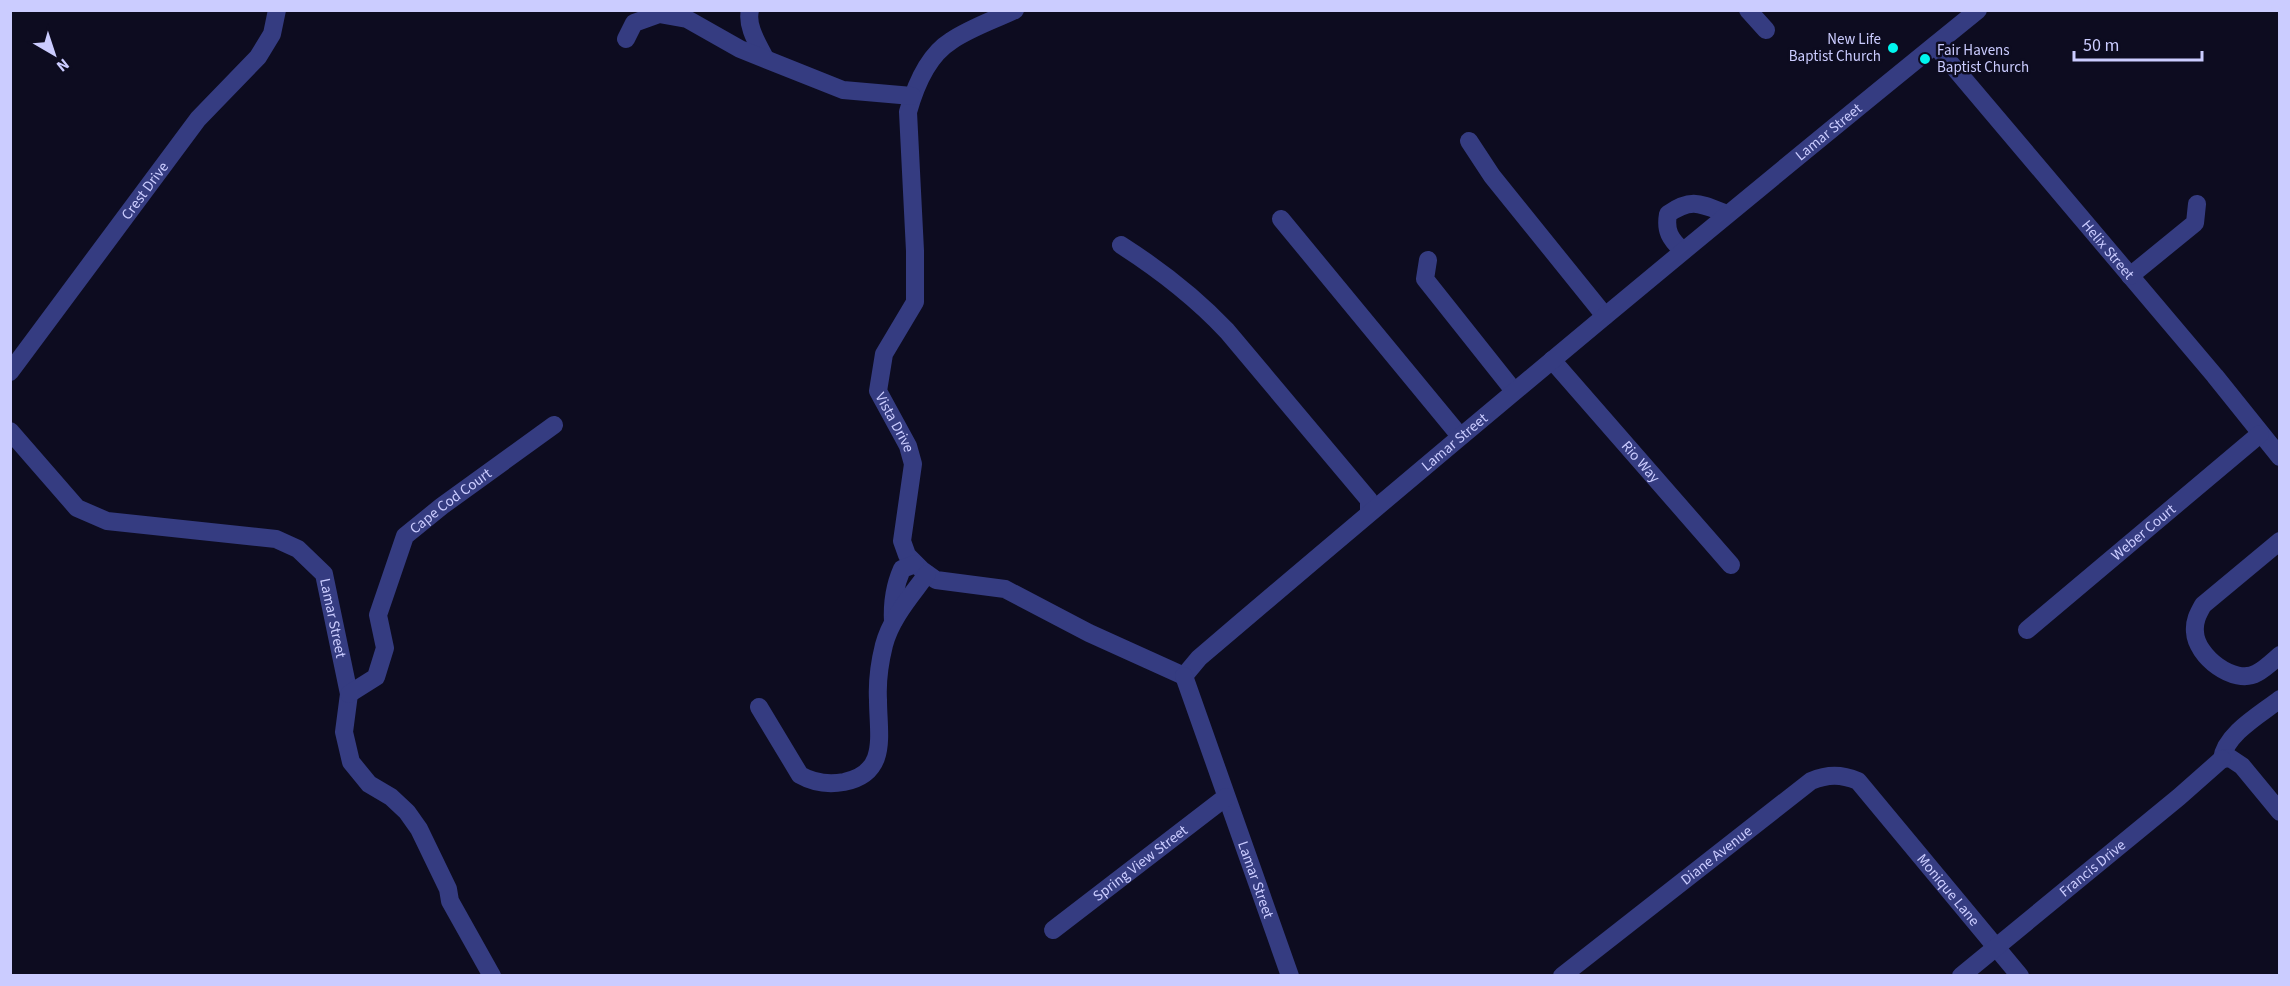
<svg xmlns="http://www.w3.org/2000/svg" width="2290" height="986" viewBox="0 0 2290 986" font-family="'Source Sans 3',sans-serif">
	<style>
		.lines { fill: none; stroke-linecap: round; stroke-linejoin: round }
		.minor { stroke: #353c81; stroke-width: 18 }
		.poi-dot { fill: #00f6ef; stroke: #0d0c20; stroke-width: 2 }
		.labels { text-anchor: middle; stroke-width: 5; stroke-linejoin: round; paint-order: stroke }
		.poi-label { font-size: 15px; fill: #cbccff; stroke: #0d0c20; text-anchor: end }
		.street-label { font-size: 15px; fill: #cbccff; stroke: #0d0c20 }
	</style>
	<rect width="100%" height="100%" fill="#0d0c20"/>
	<g class="lines">
		<!-- minor -->
		<g class="minor">
			<path d="M750 10C746 26 758 44 765 58"/>
			<path id="s1" d="M1015 10C994 20 970 28 951 41 927 56 915 87 908 112L915 251V302L884 354 878 391 908 446 913 464 902 541 907 555 922 570 936 580 1005 589 1089 633 1184 676"/>
			<polyline points="1748,10 1766,30"/>
			<polyline points="626,39 634,23 659,14 687,19 740,49 843,90 912,96"/>
			<path id="s2" d="M1935 45 2215 376 2280 457"/>
			<polyline points="1469,141 1492,176 1605,316"/>
			<polyline points="1281,219 1460,436"/>
			<path d="M1121 245C1160 270 1195 297 1227 331L1369 500V513"/>
			<path d="M1683 251C1670 239 1665 231 1668 214 1692 197 1701 204 1727 214"/>
			<polyline points="1428,260 1425,279 1514,391"/>
			<polyline points="2130,276 2195,223 2197,204"/>
			<path id="s3" d="M1552 360 1731 565"/>
			<path id="s4" d="M10 372 198 119 258 57 272 34 277 10"/>
			<path id="s5" d="M10 431 77 508 107 521 276 539 298 549 324 574 349 694 344 732 351 762 369 784 391 797 407 812 419 829 448 889 450 901 492 976"/>
			<path d="M2280 541 2203 605C2198 614 2194 621 2195 632 2196 656 2234 686 2257 673 2265 669 2273 661 2280 655"/>
			<path d="M893 622C892 604 894 587 902 569L915 564"/>
			<path id="s6" d="M2027 630 2260 434"/>
			<path id="s7" d="M1184 676 1199 658C1456 439 1715 223 1978 10"/>
			<path id="s8" d="M1184 676 1290 976"/>
			<path id="s9" d="M349 694 376 677 385 648 378 615 405 536 442 506 554 425"/>
			<path d="M759 707 800 775C814 783 827 785 844 782 889 773 878 735 878 700 877 682 880 661 884 645 891 618 911 596 927 574"/>
			<path d="M2222 759C2225 734 2261 714 2280 699"/>
			<polyline points="2222,759 2230,758 2242,766 2280,812"/>
			<path id="s10" d="M1053 930 1226 797"/>
			<path id="s11" d="M1562 976 1811 781C1828 774 1841 774 1858 781L2020 976"/>
			<path id="s12" d="M1961 976 2179 797 2222 759"/>
		</g>
	</g>
	<!-- markers -->
	<g class="poi-dot">
		<circle cx="1893" cy="48" r="6"/>
		<circle cx="1925" cy="59" r="6"/>
	</g>
	<g class="labels">
		<!-- poi labels -->
		<g class="poi-label">
			<text x="1881" y="44">New Life<tspan x="1881" dy="17">Baptist Church</tspan></text>
			<text x="1937" y="55" text-anchor="start">Fair Havens<tspan x="1937" dy="17">Baptist Church</tspan></text>
		</g>
		<!-- street labels -->
		<g class="street-label">
			<text dy="5" stroke="none"><textPath href="#s7" startOffset="844">Lamar Street</textPath></text>
			<text dy="5" stroke="none"><textPath href="#s4" startOffset="226">Crest Drive</textPath></text>
			<text dy="5" stroke="none"><textPath href="#s2" startOffset="268">Helix Street</textPath></text>
			<text dy="5" stroke="none"><textPath href="#s1" startOffset="480">Vista Drive</textPath></text>
			<text dy="5" stroke="none"><textPath href="#s7" startOffset="358">Lamar Street</textPath></text>
			<text dy="5" stroke="none"><textPath href="#s3" startOffset="135">Rio Way</textPath></text>
			<text dy="5" stroke="none"><textPath href="#s9" startOffset="237">Cape Cod Court</textPath></text>
			<text dy="5" stroke="none"><textPath href="#s6" startOffset="152">Weber Court</textPath></text>
			<text dy="5" stroke="none"><textPath href="#s5" startOffset="410">Lamar Street</textPath></text>
			<text dy="5" stroke="none"><textPath href="#s11" startOffset="196">Diane Avenue</textPath></text>
			<text dy="5" stroke="none"><textPath href="#s10" startOffset="110">Spring View Street</textPath></text>
			<text dy="5" stroke="none"><textPath href="#s12" startOffset="170">Francis Drive</textPath></text>
			<text dy="5" stroke="none"><textPath href="#s8" startOffset="216">Lamar Street</textPath></text>
			<text dy="5" stroke="none"><textPath href="#s11" startOffset="506">Monique Lane</textPath></text>
		</g>
	</g>
	<!-- border -->
	<rect width="2290" height="986" fill="none" stroke="#cbccff" stroke-width="24"/>
	<!-- north arrow -->
	<g transform="translate(54 54) rotate(141)" stroke="#0d0c20" stroke-width="4.5" paint-order="stroke">
	<path d="M0-4.5L10 22L0 15L-10 22Z" fill="#cbccff"/>
	<text y="-9" font-size="16" font-weight="bold" text-anchor="middle" fill="#cbccff">N</text>
	</g>
	<!-- scale -->
	<path d="M2074 51v9h128v-9" fill="none" stroke="#cbccff" stroke-width="3"/>
	<text x="2083" y="51" font-size="18" fill="#cbccff" stroke="#0d0c20" stroke-width="4.5" paint-order="stroke">50 m</text>
</svg>
